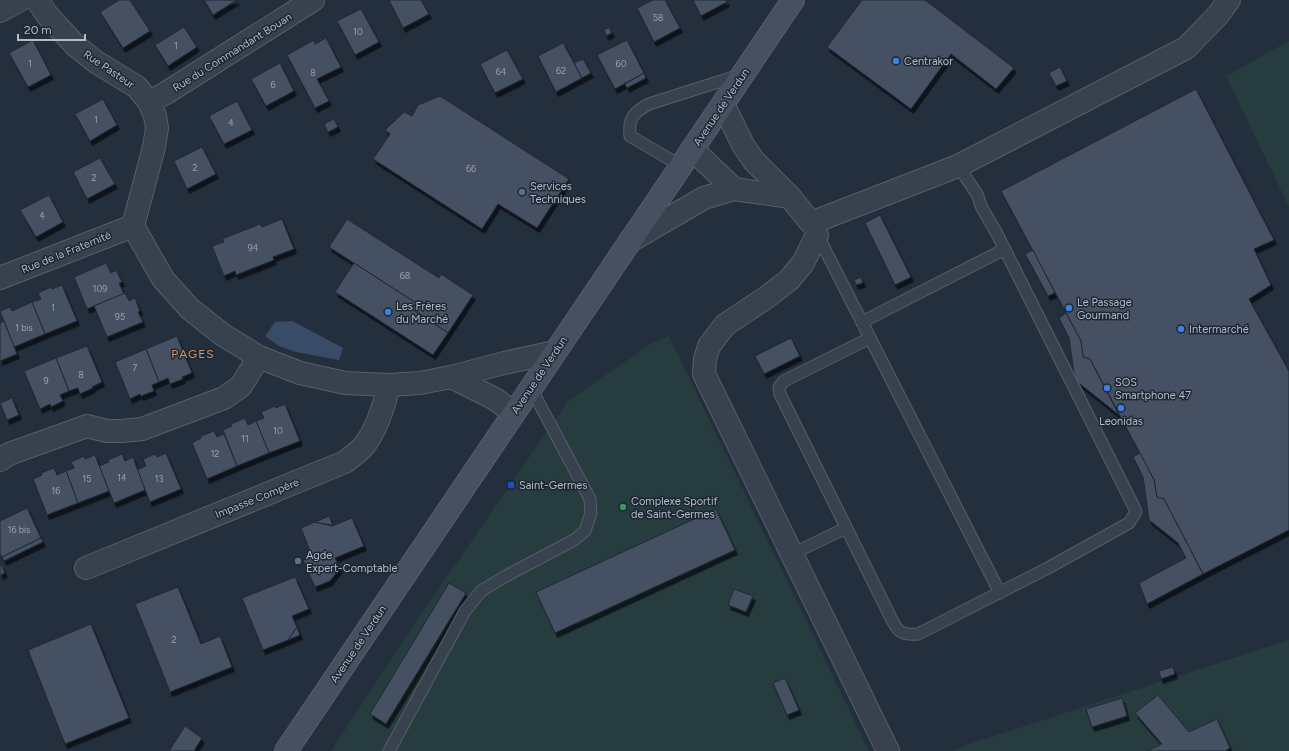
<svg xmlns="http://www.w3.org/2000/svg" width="1289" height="751" viewBox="0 0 1289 751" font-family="Figtree,sans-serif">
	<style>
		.green { fill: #263c3f }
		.water { fill: #394c67 }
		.building { fill: #455162; stroke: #1f2835; filter: url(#shadow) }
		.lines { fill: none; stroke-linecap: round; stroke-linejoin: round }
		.service-casing { stroke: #565f6c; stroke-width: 13 }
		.minor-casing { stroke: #565f6c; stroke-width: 24 }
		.secondary-casing { stroke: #565f6c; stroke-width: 24 }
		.service { stroke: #38414e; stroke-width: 11 }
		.minor { stroke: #38414e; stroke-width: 22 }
		.secondary { stroke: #465061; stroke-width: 22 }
		.shop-dot { fill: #3f7fe0; stroke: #1d2633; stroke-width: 1.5 }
		.service-dot { fill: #5c6f8a; stroke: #1d2633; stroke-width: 1.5 }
		.transit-dot { fill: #1a4fb4; stroke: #1d2633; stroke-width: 1.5 }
		.leisure-dot { fill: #2e9e5b; stroke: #1d2633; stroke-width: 1.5 }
		.labels { text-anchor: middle; stroke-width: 3; stroke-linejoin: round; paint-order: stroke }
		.number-label { font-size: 9px; fill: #98a1af }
		.street-label { font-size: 11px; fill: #b4bcc9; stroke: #1d2633 }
		.poi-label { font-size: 11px; fill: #b4bcc9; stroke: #1d2633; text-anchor: start }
		.neighbourhood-label { font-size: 12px; letter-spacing: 1px; fill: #d59563; stroke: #1d2633 }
	</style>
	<defs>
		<filter id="shadow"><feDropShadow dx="2.5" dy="4.5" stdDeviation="0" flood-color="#0009"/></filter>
	</defs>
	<rect width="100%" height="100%" fill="#242f3e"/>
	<!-- green -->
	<g class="green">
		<polygon points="1289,41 1289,207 1226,76"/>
		<polygon points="669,336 869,751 331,751 422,613 568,401 652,343"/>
		<polygon points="1289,640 1289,751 951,751 969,744"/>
	</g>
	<!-- water -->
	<polygon class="water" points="292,321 343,348 339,360 296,352 279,346 265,336 275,322"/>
	<!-- building -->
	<g class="building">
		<polygon points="119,0 130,0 150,31 123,48 100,12"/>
		<polygon points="204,0 237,0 213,15"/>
		<polygon points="389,0 421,0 429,14 403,28"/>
		<polygon points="653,0 665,0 680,28 654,42 637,8"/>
		<polygon points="693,0 726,0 727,2 701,16"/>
		<polygon points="862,0 925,0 1014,68 996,89 951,54 911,109 827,47"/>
		<polygon points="361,9 379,42 355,55 337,21"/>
		<polygon points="184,27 197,47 168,66 155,45"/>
		<polygon points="609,27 612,33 606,36 604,30"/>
		<polygon points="326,38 341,67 317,79 329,101 315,108 287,55 314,40 315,44"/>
		<polygon points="33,40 51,75 28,87 9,53"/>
		<polygon points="627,40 644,73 615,89 597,55"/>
		<polygon points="563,43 582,78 556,92 538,56"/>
		<polygon points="507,50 523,79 495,93 480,64"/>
		<polygon points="583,59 591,73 582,78 574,63"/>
		<polygon points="280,63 294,91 266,106 251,79"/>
		<polygon points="1060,67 1067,81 1056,86 1049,73"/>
		<polygon points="644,73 646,78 627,88 625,84"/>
		<polygon points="1196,89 1274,240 1254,249 1271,285 1249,299 1289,371 1289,530 1203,574 1164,499 1157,497 1154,480 1090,359 1083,357 1081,341 1001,191"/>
		<polygon points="440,96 569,179 537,228 498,204 482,229 373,159 390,134 385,130 404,112 412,116 418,105"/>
		<polygon points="103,99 117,125 90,141 75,114"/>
		<polygon points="237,101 252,130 224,144 209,116"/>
		<polygon points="334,119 338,127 328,132 324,124"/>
		<polygon points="202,147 216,174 187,189 174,161"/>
		<polygon points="100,158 115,184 87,199 73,172"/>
		<polygon points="49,195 63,222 36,237 20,210"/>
		<polygon points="880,215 911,277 895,285 865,223"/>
		<polygon points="282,219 294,249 273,257 274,260 236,275 235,271 224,276 212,246 224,242 222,239 260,224 262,227"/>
		<polygon points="347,219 439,278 441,274 473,295 448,333 412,309 416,303 329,247"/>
		<polygon points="1033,250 1055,293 1048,296 1025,254"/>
		<polygon points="106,263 111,273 116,270 122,282 119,283 124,294 87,309 74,277"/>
		<polygon points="354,263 416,303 412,309 448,333 433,355 335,292"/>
		<polygon points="861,277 863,283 856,285 854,280"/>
		<polygon points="62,285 77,321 45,334 32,302 41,299 38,293 51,287 52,289"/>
		<polygon points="125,293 129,301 135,298 140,311 138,312 143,322 107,337 94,306"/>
		<polygon points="32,302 45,334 14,347 0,311 10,307 12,311"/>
		<polygon points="1066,313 1081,341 1083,357 1090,359 1119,415 1075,380 1069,338 1059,318"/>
		<polygon points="4,321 17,354 0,361 0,323"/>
		<polygon points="177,336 192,373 182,377 183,379 170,384 168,378 159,382 146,349"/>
		<polygon points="791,338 800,356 764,374 755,356"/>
		<polygon points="87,346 102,382 92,387 93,388 80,394 78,388 69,391 56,358"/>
		<polygon points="146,349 159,382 152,385 154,391 141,396 140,394 130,399 115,362"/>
		<polygon points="56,358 69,391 60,395 63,401 51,407 50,404 40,409 24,371"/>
		<polygon points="12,398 19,415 7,420 0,403"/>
		<polygon points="285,404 300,441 269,453 256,421 264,418 261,412 275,406 276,408"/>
		<polygon points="245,418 248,425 256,421 269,453 237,466 223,430 232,426 231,424"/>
		<polygon points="214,431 217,437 224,434 237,466 207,479 192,443 201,438 201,436"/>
		<polygon points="166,453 181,489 150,502 137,470 146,466 143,459 155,454 157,457"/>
		<polygon points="1140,453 1154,480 1157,497 1164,499 1203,574 1147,604 1139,583 1186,558 1178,543 1149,520 1143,477 1133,457"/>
		<polygon points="122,454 125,461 133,457 145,490 114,503 99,466 109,462 108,460"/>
		<polygon points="95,455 109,491 78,503 66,471 74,468 71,462 84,456 85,459"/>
		<polygon points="54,468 57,475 66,471 78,503 47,515 33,479 42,475 41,473"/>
		<polygon points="27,508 41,538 2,557 0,554 0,521"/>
		<polygon points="716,509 735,550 555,633 536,592"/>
		<polygon points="329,516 333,525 315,523 315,522"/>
		<polygon points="352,518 364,546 335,558 340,568 330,581 315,587 303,560 312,556 301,528 315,522 332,526"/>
		<polygon points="41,538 43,542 4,561 2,557"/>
		<polygon points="0,564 1,564 5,573 0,575"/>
		<polygon points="295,577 309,609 292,616 297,627 288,640 263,650 242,598"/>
		<polygon points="449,583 466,593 386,724 370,714"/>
		<polygon points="178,587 201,644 220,636 232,667 170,692 135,604"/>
		<polygon points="734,589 753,596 746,612 728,605"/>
		<polygon points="91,624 129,718 65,744 28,650"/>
		<polygon points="297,627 300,635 288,640"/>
		<polygon points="1173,667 1175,674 1161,679 1159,671"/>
		<polygon points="785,678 799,710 787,715 773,683"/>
		<polygon points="1158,695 1189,732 1217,719 1230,748 1225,751 1147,751 1162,744 1135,713"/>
		<polygon points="1122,698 1127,716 1092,727 1086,709"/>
		<polygon points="185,726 202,738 194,751 169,751"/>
	</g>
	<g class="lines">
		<defs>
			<g id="service">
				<path d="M681 166 630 136C628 118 634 112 649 104L740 75"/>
				<polyline points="817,234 1000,593"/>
				<polyline points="862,322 1005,249"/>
				<path d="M870 338 784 381 779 387 780 394 889 614C896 629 899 636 918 634L1048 568 1129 523 1136 512 1133 505 996 232 982 208 977 194 958 166"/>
				<polyline points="792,554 846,528"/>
				<polyline points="389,751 465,611 481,591 506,576 574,540 585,531 591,513 590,499 531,388"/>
			</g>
			<g id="minor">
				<polyline points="37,0 48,16 76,46 96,62 137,87 149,102 155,116 157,128 154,147 133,226 163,279 190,309 223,335 259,357 300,373 345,383 389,385 420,383 451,377 504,363 555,352"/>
				<polyline points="0,11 20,0"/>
				<polyline points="149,102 166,93 313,0"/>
				<polyline points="723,104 743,145 754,161 790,197 811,223 958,166 1186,48 1218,15 1229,0"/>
				<polyline points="692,149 734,189"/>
				<polyline points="817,235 803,263 789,280 767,297 725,325 709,346 705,359 704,374 888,751"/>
				<polyline points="630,241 704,198 734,189 790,197"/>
				<polyline points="0,278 133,226"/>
				<polyline points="451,377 495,399 514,413"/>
				<polyline points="0,460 9,454 87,426 107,431 121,431 142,429 224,398 241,386 259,357"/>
				<path d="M86 568 345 462C351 457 357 453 362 448 375 434 385 404 389 385"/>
			</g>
			<polyline id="secondary" points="286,751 793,0"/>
		</defs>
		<!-- service casing -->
		<use href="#service" class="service-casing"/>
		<!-- minor casing -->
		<use href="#minor" class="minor-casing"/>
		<!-- secondary casing -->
		<use href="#secondary" class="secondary-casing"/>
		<!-- service -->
		<use href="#service" class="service"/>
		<!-- minor -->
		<use href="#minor" class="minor"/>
		<!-- secondary -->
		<use href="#secondary" class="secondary"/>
	</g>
	<!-- markers -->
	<g class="shop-dot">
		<circle cx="896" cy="61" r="4"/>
		<circle cx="1069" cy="308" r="4"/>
		<circle cx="388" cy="312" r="4"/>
		<circle cx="1181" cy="329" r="4"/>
		<circle cx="1107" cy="388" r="4"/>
		<circle cx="1121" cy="408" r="4"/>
	</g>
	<g class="service-dot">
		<circle cx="522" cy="192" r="4"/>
		<circle cx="298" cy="561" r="4"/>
	</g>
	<rect class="transit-dot" x="507" y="481" width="8" height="8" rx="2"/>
	<circle class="leisure-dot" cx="623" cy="507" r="4"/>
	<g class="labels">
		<!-- number labels -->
		<g class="number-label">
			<text x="658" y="21">58</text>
			<text x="358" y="35">10</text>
			<text x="176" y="49">1</text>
			<text x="30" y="67">1</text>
			<text x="621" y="67">60</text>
			<text x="561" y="74">62</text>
			<text x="501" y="75">64</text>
			<text x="313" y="76">8</text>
			<text x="273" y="88">6</text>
			<text x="96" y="123">1</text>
			<text x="231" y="126">4</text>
			<text x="195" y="171">2</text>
			<text x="471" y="172">66</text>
			<text x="94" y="181">2</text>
			<text x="42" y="219">4</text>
			<text x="253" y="251">94</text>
			<text x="405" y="279">68</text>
			<text x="100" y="292">109</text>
			<text x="53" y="311">1</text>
			<text x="120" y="320">95</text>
			<text x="24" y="331">1 bis</text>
			<text x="135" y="371">7</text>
			<text x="81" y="378">8</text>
			<text x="46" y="384">9</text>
			<text x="278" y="434">10</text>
			<text x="245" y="442">11</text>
			<text x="215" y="457">12</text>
			<text x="122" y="481">14</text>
			<text x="87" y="482">15</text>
			<text x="159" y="482">13</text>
			<text x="56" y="494">16</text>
			<text x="19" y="533">16 bis</text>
			<text x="174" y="643">2</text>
		</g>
		<!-- street labels -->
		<g class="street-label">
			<text transform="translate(232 52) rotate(-32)" y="4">Rue du Commandant Bouan</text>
			<text transform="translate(109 69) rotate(34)" y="4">Rue Pasteur</text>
			<text transform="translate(721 107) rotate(-56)" y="4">Avenue de Verdun</text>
			<text transform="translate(66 252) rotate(-22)" y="4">Rue de la Fraternité</text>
			<text transform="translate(539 375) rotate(-56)" y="4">Avenue de Verdun</text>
			<text transform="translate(257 498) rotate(-22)" y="4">Impasse Compère</text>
			<text transform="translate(358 644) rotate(-56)" y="4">Avenue de Verdun</text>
		</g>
		<!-- poi labels -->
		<g class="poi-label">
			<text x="904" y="65">Centrakor</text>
			<text x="530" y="190">Services<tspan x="530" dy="13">Techniques</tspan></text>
			<text x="1077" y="306">Le Passage<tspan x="1077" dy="13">Gourmand</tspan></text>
			<text x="396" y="310">Les Frères<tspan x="396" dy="13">du Marché</tspan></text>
			<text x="1189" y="333">Intermarché</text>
			<text x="1115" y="386">SOS<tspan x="1115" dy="13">Smartphone 47</tspan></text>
			<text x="1121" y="425" text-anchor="middle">Leonidas</text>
			<text x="519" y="489">Saint-Germes</text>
			<text x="631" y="505">Complexe Sportif<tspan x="631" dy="13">de Saint-Germes</tspan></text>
			<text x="306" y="559">Agde<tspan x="306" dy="13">Expert-Comptable</tspan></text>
		</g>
		<!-- neighbourhood labels -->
		<g class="neighbourhood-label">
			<text x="193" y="358">PAGES</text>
		</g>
	</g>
	<!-- scale -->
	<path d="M18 34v6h67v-6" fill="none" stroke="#b4bcc9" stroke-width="2"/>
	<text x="24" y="34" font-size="12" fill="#b4bcc9" stroke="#1d2633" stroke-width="3" paint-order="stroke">20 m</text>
</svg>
